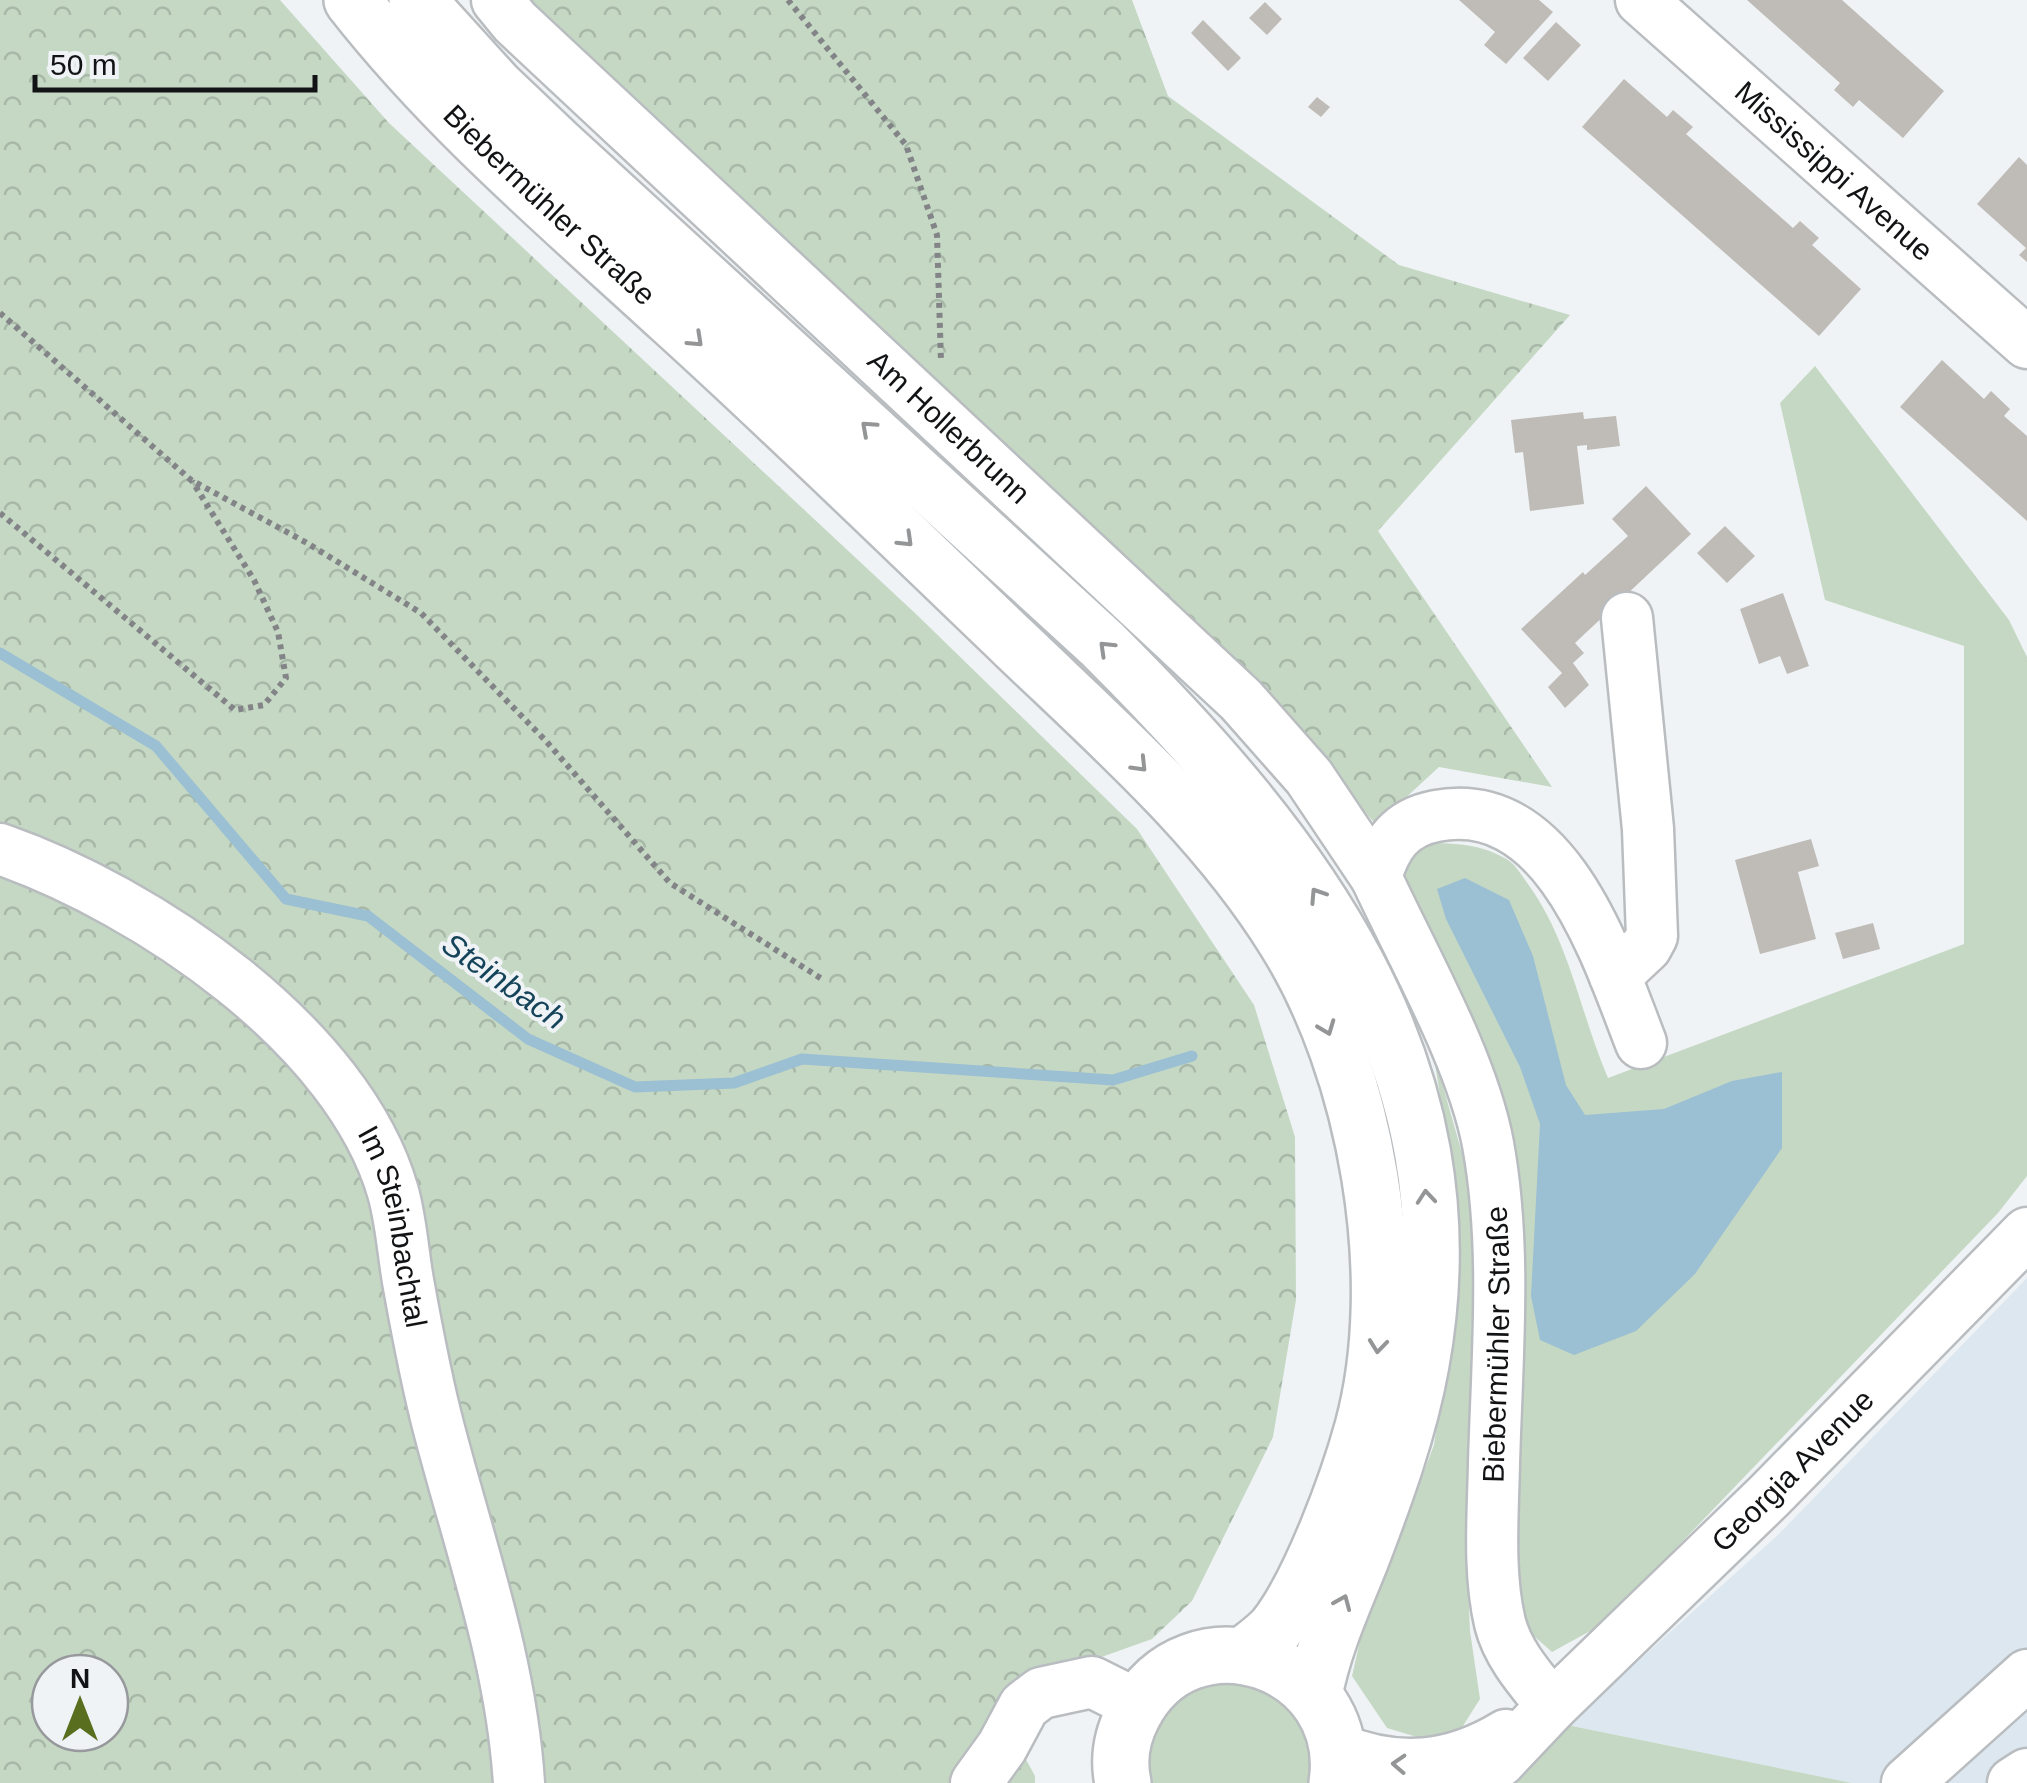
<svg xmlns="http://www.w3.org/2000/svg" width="2027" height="1783" viewBox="0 0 2027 1783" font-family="Arial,sans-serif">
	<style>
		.built { fill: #dde7f0 }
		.green { fill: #c5d8c4 }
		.forest { fill: url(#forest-crowns); fill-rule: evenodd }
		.water { fill: #9bbfd3 }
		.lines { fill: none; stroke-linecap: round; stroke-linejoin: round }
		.stream { stroke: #9bbfd3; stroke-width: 11 }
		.building { fill: #bfbbb7 }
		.minor-casing { stroke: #b9bdc0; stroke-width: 55 }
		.major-casing { stroke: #b9bdc0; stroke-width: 60 }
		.path { stroke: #828487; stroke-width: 6; stroke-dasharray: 5 5; stroke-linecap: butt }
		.minor { stroke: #fff; stroke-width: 50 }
		.major { stroke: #fff; stroke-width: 55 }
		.oneway { stroke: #949596 }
		.labels { text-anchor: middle; stroke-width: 8; stroke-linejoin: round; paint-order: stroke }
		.street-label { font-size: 30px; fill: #121315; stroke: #eff3f6 }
		.water-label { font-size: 32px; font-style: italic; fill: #154359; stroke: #eff3f6 }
	</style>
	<defs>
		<pattern id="forest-crowns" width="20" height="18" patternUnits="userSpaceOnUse" patternTransform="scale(2.5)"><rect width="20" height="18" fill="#c5d8c4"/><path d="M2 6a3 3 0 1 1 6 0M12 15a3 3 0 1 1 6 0" fill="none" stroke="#a8b8a8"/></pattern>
	</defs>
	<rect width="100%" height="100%" fill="#eff3f6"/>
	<!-- built -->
	<polygon class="built" points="2027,1278 2027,1783 1852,1783 1567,1725 1779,1534"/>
	<!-- green -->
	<g class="green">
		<path d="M1815 366 2009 620 2027 657V1176L1998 1213 1603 1624 1552 1652 1526 1629 1510 1590 1515 1233 1413 923 1403 872 1426 843C1455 843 1482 844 1508 860 1516 865 1522 876 1528 884 1570 942 1580 1013 1608 1078L1964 944V646L1825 600 1780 403Z"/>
		<polygon points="1433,1051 1469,1178 1473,1278 1466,1536 1470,1631 1480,1699 1461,1729 1430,1741 1387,1728 1352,1676 1360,1641 1434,1445 1448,1345 1454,1230 1446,1133"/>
		<polygon points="1243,1678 1283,1698 1308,1734 1310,1783 1143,1783 1141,1748 1177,1692"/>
		<polygon points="1567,1725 1852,1783 1514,1783"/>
	</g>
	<!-- forest -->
	<g class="forest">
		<path d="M0 0H280L389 123 916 614 1137 829 1254 1005 1295 1137 1296 1300 1273 1437 1192 1601 1152 1639 1096 1659 1002 1715 1035 1776V1783H0ZM50 1673H110V1733H50Z"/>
		<polygon points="529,0 1132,0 1168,96 1399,265 1570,315 1378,531 1552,787 1439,767 1376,825 1254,677"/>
	</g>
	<!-- water -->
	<polygon class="water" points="1465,878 1509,900 1533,956 1566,1085 1585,1115 1664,1109 1732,1081 1782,1072 1782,1148 1695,1274 1636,1331 1574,1355 1540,1340 1531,1296 1540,1124 1520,1067 1446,919 1437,889"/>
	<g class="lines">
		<!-- stream -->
		<polyline class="stream" points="0,653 156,746 286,899 368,916 528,1039 635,1087 734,1083 802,1059 1113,1080 1192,1056"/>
	</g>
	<!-- building -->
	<g class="building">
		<polygon points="1459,0 1539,0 1553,12 1506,64 1484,45 1495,32"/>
		<polygon points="1747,0 1842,0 1944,91 1903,138 1859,100 1853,107 1834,90 1840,83"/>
		<polygon points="1265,2 1282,19 1267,35 1249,18"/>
		<polygon points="1203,20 1241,58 1228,71 1191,33"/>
		<polygon points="1556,22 1581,45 1548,81 1523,58"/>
		<polygon points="1624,79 1667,117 1673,110 1693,127 1686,134 1793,228 1800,221 1819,238 1812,245 1861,289 1819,336 1582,127"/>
		<polygon points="1317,97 1330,107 1321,117 1308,107"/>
		<polygon points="2019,157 2027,165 2027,262 2019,255 2026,248 1977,204"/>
		<polygon points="1942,360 1984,399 1991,391 2010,409 2004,416 2027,436 2027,521 1900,407"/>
		<polygon points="1583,412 1584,419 1616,416 1620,446 1587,450 1587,445 1577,446 1584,504 1530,511 1523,452 1515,453 1511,420"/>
		<polygon points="1646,486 1691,534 1575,643 1584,653 1573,663 1589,685 1565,708 1548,687 1562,673 1521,629 1583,572 1585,575 1628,536 1612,519"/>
		<polygon points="1725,526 1755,556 1727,583 1697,553"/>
		<polygon points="1783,593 1809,666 1787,674 1780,656 1759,664 1740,609"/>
		<polygon points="1811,839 1819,866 1798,872 1816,939 1760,954 1735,860"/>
		<polygon points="1873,923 1880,949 1843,959 1835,933"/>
	</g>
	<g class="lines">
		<defs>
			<g id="minor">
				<path id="s1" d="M497 0 515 22 1241 700 1309 777 1376 877"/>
				<path id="s2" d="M1641 0 2027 343"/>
				<path id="s3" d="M0 849C146 900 348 1035 393 1192 401 1220 403 1252 408 1281 417 1331 426 1380 439 1429 470 1548 511 1659 519 1783"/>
				<polyline points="1615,976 1646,947 1652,936 1648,829 1627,618"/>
				<path id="s4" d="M1552 1706C1532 1681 1508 1655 1500 1623 1488 1572 1493 1515 1494 1463 1497 1357 1507 1248 1488 1144 1472 1059 1413 957 1376 877 1386 844 1400 823 1436 816 1557 793 1607 956 1641 1043"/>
				<path d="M1338 1749C1397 1773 1452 1768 1506 1735"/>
				<polyline points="976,1783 1002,1747 1024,1706 1041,1693 1092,1682 1138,1705"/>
				<path id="s5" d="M1472 1783 1500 1761 1552 1706 1769 1496 2027 1233"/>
				<polyline points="1907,1783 2027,1675"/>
				<polyline points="2013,1783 2027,1774"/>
			</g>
			<g id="major">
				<path id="s6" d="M352 0C445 119 561 217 672 319 789 425 902 536 1016 645 1111 736 1215 827 1285 940 1367 1070 1403 1279 1363 1427 1348 1482 1310 1585 1275 1629 1266 1639 1254 1647 1243 1656"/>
				<path d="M417 0 496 87 557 145 1102 644C1302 843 1476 1062 1421 1364 1409 1431 1385 1496 1361 1559 1343 1604 1323 1647 1314 1695"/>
				<path d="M1123 1783C1118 1760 1122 1736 1133 1715 1189 1604 1355 1660 1337 1783"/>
			</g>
		</defs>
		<!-- minor casing -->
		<use href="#minor" class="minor-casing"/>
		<!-- major casing -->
		<use href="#major" class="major-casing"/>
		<!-- path -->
		<g class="path">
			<polyline points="788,0 906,145 937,235 941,361"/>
			<polyline points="0,313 191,480 307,543 421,613 546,741 670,883 822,979"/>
			<polyline points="0,513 235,710 264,705 286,678 278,632 254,580 192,481"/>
		</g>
		<!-- minor -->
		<use href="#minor" class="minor"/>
		<!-- major -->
		<use href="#major" class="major"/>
	</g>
	<!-- one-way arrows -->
	<defs><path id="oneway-chevron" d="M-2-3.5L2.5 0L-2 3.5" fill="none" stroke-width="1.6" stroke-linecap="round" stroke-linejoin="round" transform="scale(2.5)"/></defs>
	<g class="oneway">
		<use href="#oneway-chevron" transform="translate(696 340) rotate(43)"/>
		<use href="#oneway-chevron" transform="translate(868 428) rotate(-138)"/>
		<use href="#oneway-chevron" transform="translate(906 540) rotate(44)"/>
		<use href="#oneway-chevron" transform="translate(1106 648) rotate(-136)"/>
		<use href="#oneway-chevron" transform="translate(1140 765) rotate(46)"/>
		<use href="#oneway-chevron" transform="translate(1317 895) rotate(-123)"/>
		<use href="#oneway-chevron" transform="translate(1327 1028) rotate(69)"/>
		<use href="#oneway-chevron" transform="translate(1426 1197) rotate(-95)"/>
		<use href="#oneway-chevron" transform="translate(1378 1346) rotate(96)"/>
		<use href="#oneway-chevron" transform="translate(1343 1602) rotate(-67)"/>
		<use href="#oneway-chevron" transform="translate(1399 1764) rotate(-177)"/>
	</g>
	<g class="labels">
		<!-- street labels -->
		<g class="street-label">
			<text dy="10" stroke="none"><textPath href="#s2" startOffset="258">Mississippi Avenue</textPath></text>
			<text dy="10" stroke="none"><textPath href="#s6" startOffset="285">Biebermühler Straße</textPath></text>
			<text dy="10" stroke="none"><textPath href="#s1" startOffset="622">Am Hollerbrunn</textPath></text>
			<text dy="10" stroke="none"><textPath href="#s3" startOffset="572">Im Steinbachtal</textPath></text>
			<text dy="10" stroke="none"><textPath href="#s4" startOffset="378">Biebermühler Straße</textPath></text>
			<text dy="10" stroke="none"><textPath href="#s5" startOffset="448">Georgia Avenue</textPath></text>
		</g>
		<!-- water labels -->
		<g class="water-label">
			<text transform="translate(504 981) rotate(35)" y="11">Steinbach</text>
		</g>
	</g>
	<!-- north arrow -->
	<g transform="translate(80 1703)"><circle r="48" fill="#eff3f6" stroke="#97999c" stroke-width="2.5"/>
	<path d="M0-8L18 38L0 25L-18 38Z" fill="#596e1e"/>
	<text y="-15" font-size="28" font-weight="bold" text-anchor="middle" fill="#121315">N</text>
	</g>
	<!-- scale -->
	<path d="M35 75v15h280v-15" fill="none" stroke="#121315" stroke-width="5"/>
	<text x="50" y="75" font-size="30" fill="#121315" stroke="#eff3f6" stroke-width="8" paint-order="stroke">50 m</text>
</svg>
